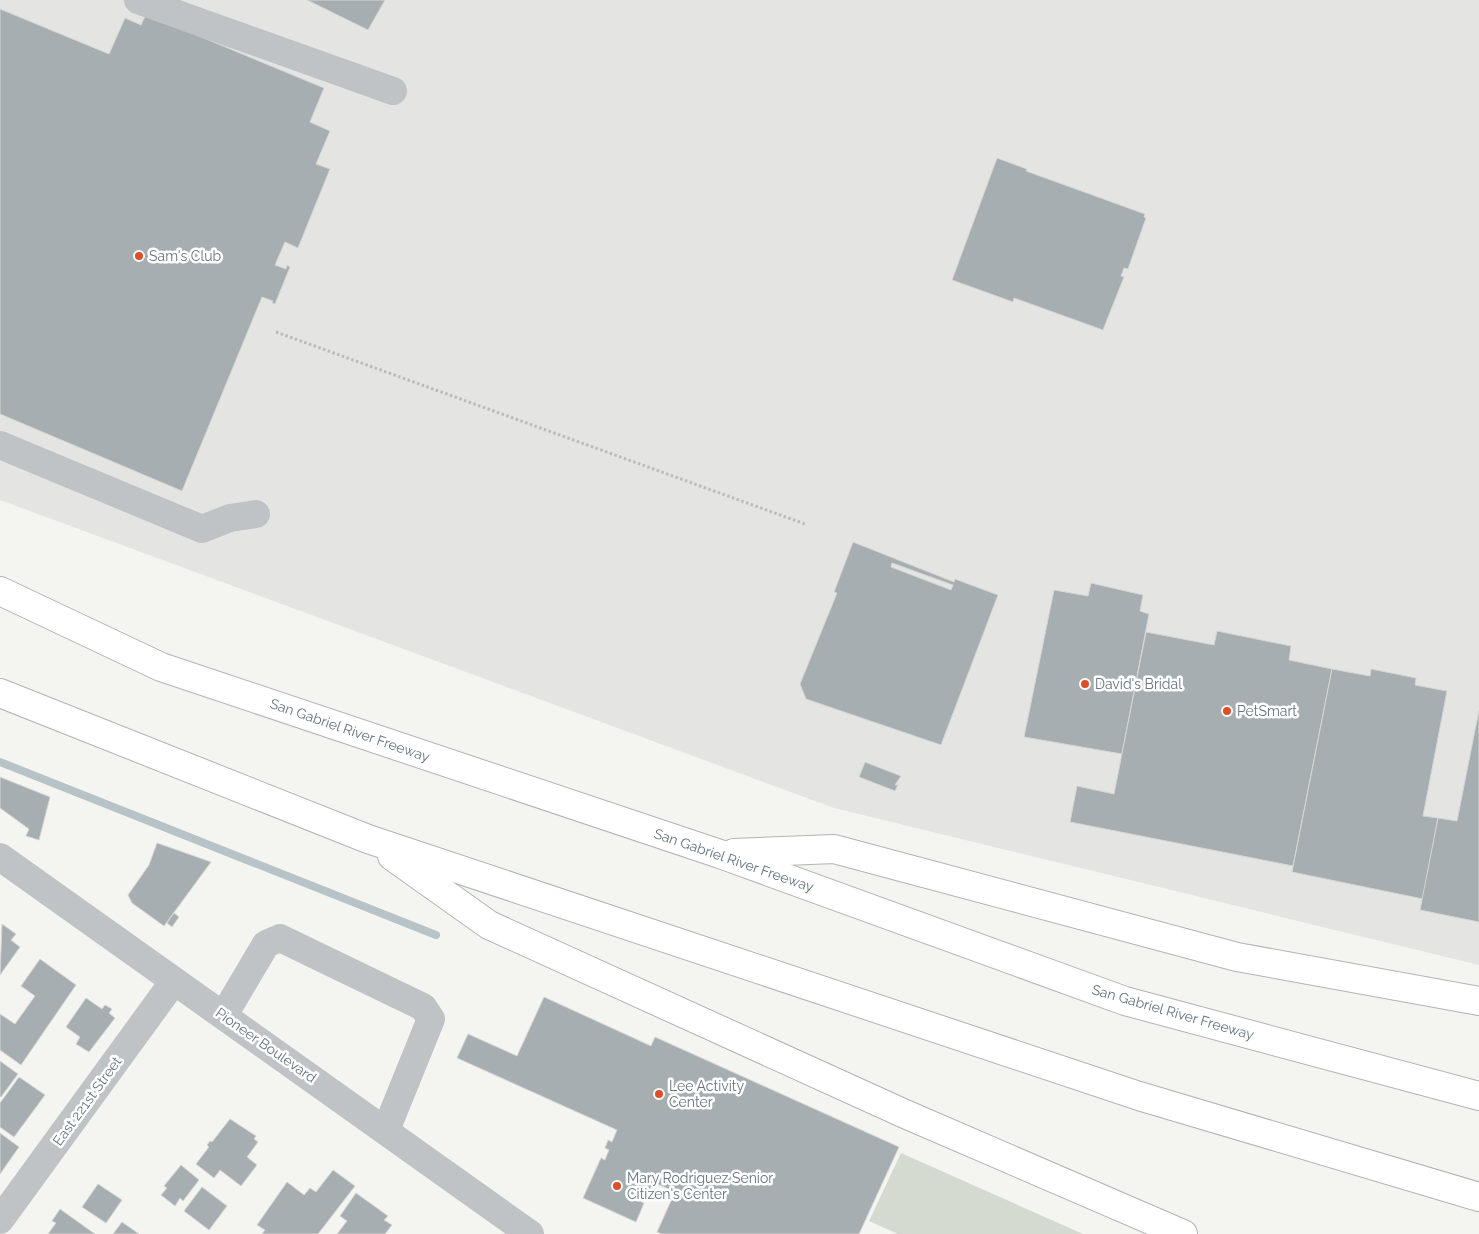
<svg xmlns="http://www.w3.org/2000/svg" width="1479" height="1234" viewBox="0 0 1479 1234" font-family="Raleway,sans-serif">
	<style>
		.built { fill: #e4e5e3 }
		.green { fill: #d5dad1 }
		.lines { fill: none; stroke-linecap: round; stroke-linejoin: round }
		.stream { stroke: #b8c3c7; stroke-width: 8 }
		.building { fill: #a6aeb2; stroke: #d5d5d3; fill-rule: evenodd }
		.highway-casing { stroke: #b0b4b7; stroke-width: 30 }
		.path { stroke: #b9bbbd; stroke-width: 3; stroke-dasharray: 2.5 2.5; stroke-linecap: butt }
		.minor { stroke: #bfc3c6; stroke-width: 28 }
		.highway { stroke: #fff; stroke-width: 28 }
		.poi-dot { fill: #dc4f28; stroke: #fff; stroke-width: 2 }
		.labels { text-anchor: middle; stroke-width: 5; stroke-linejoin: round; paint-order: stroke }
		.poi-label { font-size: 14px; fill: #647480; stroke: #fff; text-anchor: start }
		.street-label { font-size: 14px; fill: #647480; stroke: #fff }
	</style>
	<rect width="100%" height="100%" fill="#f4f4f0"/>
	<!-- built -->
	<polygon class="built" points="0,0 1479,0 1479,965 834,808 0,500"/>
	<!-- green -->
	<polygon class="green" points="901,1153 1083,1234 898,1234 869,1221"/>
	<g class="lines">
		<!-- stream -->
		<polyline class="stream" points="0,762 436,935"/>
	</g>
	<!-- building -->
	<g class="building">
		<polygon points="307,0 385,0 368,30"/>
		<polygon points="0,9 109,54 125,18 141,25 146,14 324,88 310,122 330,131 316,164 330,169 298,248 285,242 275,265 286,269 287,265 290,267 275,304 272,303 273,301 262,297 182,491 0,414"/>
		<polygon points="997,158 1027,169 1026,171 1145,214 1144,217 1146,218 1128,269 1124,268 1121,276 1124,277 1103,330 1014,298 1013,302 952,280"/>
		<path d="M853 542 954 582 955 579 998 595 941 745 806 699 800 684 837 593 834 592ZM892 563 953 585 951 590 891 567Z"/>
		<polygon points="1091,583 1143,595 1140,611 1149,614 1122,754 1024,737 1054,590 1088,596"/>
		<polygon points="1217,631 1291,646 1289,660 1332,669 1293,866 1070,822 1077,786 1114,794 1146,632 1214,645"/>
		<polygon points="1332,669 1370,676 1371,669 1416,678 1415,685 1447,691 1423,816 1438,818 1423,899 1292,872"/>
		<polygon points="1479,710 1479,922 1420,910 1438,818 1457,821"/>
		<polygon points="865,762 901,776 895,785 898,785 895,791 859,777"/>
		<polygon points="0,777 50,797 39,840 26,836 29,829 0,808"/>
		<polygon points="157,843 211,862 164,926 132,903 128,895 149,865"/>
		<polygon points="174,913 179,917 172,927 167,923"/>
		<polygon points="2,924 16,934 11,940 20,947 0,975"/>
		<polygon points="40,959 76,985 21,1065 0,1050 0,1014 15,1024 35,996 21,986"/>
		<polygon points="544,997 651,1046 655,1037 899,1147 859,1234 662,1234 657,1232 675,1192 653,1182 646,1200 632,1194 631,1197 644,1203 636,1222 583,1198 601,1158 605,1160 609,1150 605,1148 608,1140 612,1142 617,1130 457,1058 468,1034 517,1056"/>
		<polygon points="86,998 102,1009 105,1005 112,1009 109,1013 115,1018 89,1052 76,1044 80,1037 66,1027"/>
		<polygon points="0,1061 18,1074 1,1097 0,1096"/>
		<polygon points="19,1077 45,1095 14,1137 0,1127 0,1103"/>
		<polygon points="230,1119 256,1136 254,1139 258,1142 247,1157 257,1165 241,1186 220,1170 214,1178 196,1164 209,1147 207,1145 210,1141 212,1142"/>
		<polygon points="0,1133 19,1147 0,1174"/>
		<polygon points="181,1165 199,1180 183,1201 180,1198 175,1206 161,1195 167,1188 164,1186"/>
		<polygon points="333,1170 355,1186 318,1234 262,1234 265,1230 257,1225 287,1182 304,1195 310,1188 316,1192"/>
		<polygon points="98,1184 122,1200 106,1223 82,1207"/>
		<polygon points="202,1187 227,1206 209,1230 184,1211"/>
		<polygon points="356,1193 388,1216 384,1220 392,1225 385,1234 337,1234 347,1221 340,1216"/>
		<polygon points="60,1209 95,1234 48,1234 56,1223 52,1221"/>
		<polygon points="122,1222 139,1234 113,1234"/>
	</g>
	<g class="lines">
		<defs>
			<g id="highway">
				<polyline points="0,591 161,667 720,854 1125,1001 1479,1096"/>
				<polyline points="0,693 368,839 1139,1096 1479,1197"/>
				<polyline points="734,853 834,849 1237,957 1479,1001"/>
				<polyline points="392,856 489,925 905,1114 1183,1234"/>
			</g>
		</defs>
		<!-- highway casing -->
		<use href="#highway" class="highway-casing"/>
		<!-- path -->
		<polyline class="path" points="276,332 805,524"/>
		<!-- minor -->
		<g class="minor">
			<polyline points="138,0 393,91"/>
			<polyline points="0,445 202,529 230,518 256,514"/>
			<polyline points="0,857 530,1234"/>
			<polyline points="224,1015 266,944 280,938 423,1007 431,1019 386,1130"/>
			<polyline points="0,1220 174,981"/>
		</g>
		<!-- highway -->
		<use href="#highway" class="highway"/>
	</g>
	<!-- markers -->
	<g class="poi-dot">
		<circle cx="139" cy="256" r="5"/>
		<circle cx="1085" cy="684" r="5"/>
		<circle cx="1227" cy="711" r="5"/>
		<circle cx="659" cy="1094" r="5"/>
		<circle cx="617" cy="1186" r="5"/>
	</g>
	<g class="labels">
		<!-- poi labels -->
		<g class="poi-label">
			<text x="149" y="261">Sam's Club</text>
			<text x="1095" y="689">David's Bridal</text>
			<text x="1237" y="716">PetSmart</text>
			<text x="669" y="1091">Lee Activity<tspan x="669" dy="16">Center</tspan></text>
			<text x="627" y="1183">Mary Rodriguez Senior<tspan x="627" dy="16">Citizen's Center</tspan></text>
		</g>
		<!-- street labels -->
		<g class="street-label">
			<text transform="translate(350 730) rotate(19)" y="5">San Gabriel River Freeway</text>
			<text transform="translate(734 860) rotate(19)" y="5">San Gabriel River Freeway</text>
			<text transform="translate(1173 1012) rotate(16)" y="5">San Gabriel River Freeway</text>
			<text transform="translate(266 1045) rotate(35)" y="5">Pioneer Boulevard</text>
			<text transform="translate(87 1101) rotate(-54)" y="5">East 221st Street</text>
		</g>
	</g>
</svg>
